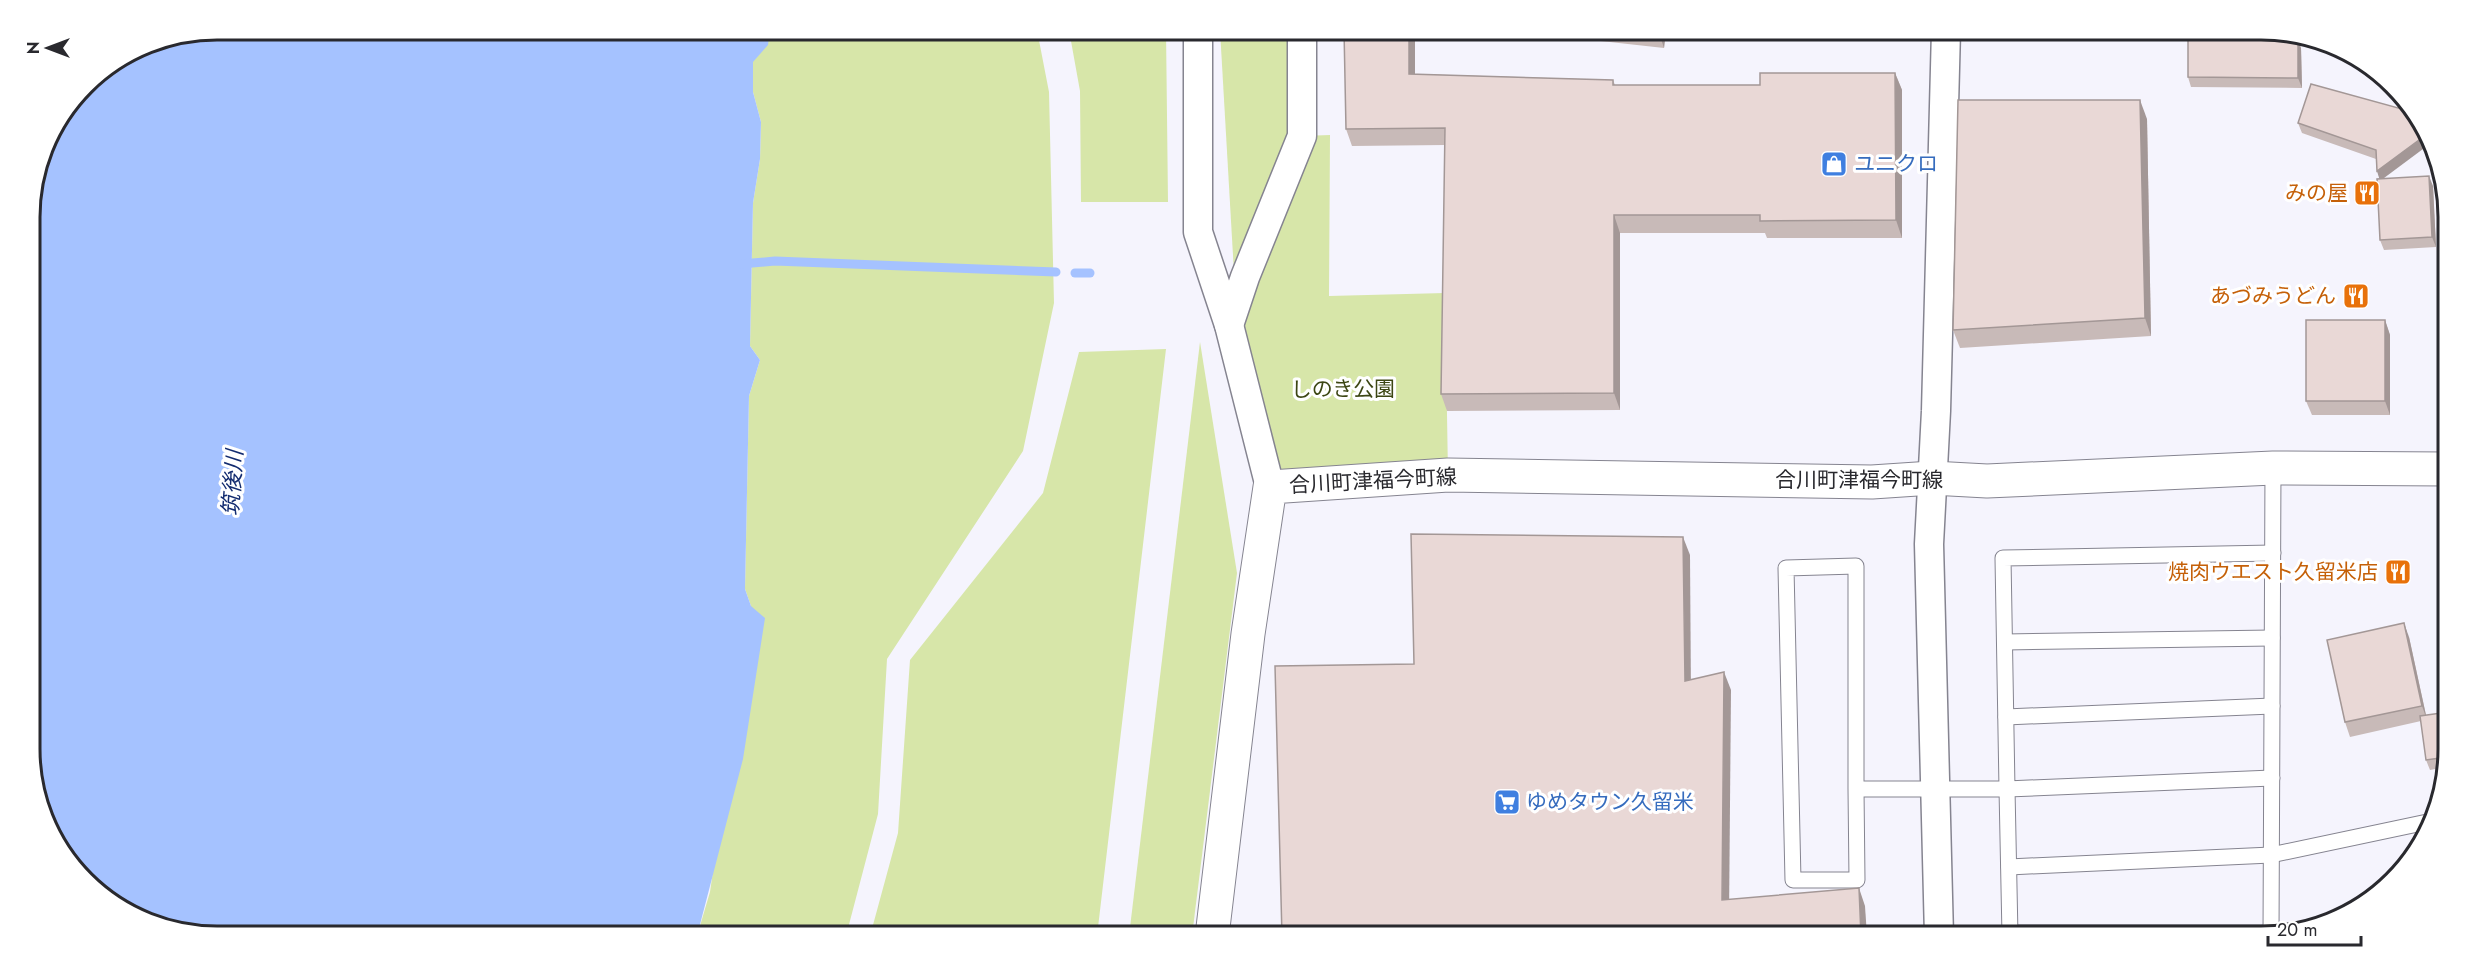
<svg xmlns="http://www.w3.org/2000/svg" width="2478" height="966" viewBox="0 0 2478 966" font-family="Jost,'Noto Sans JP',sans-serif">
	<style>
		.green { fill: #d7e6a9 }
		.water { fill: #a5c2ff }
		.lines { fill: none; stroke-linecap: round; stroke-linejoin: round }
		.stream { stroke: #a5c2ff; stroke-width: 9 }
		.lane-casing { stroke: #858490; stroke-width: 17 }
		.street-casing { stroke: #858490; stroke-width: 31 }
		.secondary-casing { stroke: #858490; stroke-width: 35 }
		.lane { stroke: #fff; stroke-width: 15 }
		.street { stroke: #fff; stroke-width: 28 }
		.secondary { stroke: #fff; stroke-width: 33 }
		.wall { fill: #c8bab8 }
		.shaded-wall { fill: #a39796 }
		.building { fill: #e9d8d6; stroke: #a39796; stroke-width: 1.5 }
		.labels { text-anchor: middle; stroke-width: 6; stroke-linejoin: round; paint-order: stroke }
		.shop-label { font-size: 21px; fill: #366cbe; stroke: #fff; text-anchor: start }
		.food-label { font-size: 21px; fill: #c56008; stroke: #fff; text-anchor: end }
		.park-label { font-size: 21px; fill: #3c4613; stroke: #fff }
		.street-label { font-size: 21px; fill: #29292e; stroke: #fff }
		.water-label { font-size: 22px; font-style: italic; fill: #132c70; stroke: #fff }
		.rim { fill: none; stroke: #29292e; stroke-width: 3 }
	</style>
	<rect width="100%" height="100%" fill="#f5f4fd"/>
	<!-- green -->
	<g class="green">
		<polygon points="770,30 1037,30 1049,92 1054,303 1023,451 887,659 878,814 846,936 697,936 710,892 751,606 745,589 749,396 760,360 750,346 753,203 760,159 761,122 753,92 753,61 767,45"/>
		<polygon points="1069,30 1166,30 1168,202 1081,202 1080,91"/>
		<polygon points="1220,30 1293,30 1288,141 1235,290"/>
		<polygon points="1330,135 1329,296 1445,293 1448,475 1270,487 1229,325 1302,136"/>
		<polygon points="1200,342 1237,573 1192,936 1129,936"/>
		<polygon points="1166,349 1097,936 870,936 898,833 910,660 1043,493 1079,352"/>
	</g>
	<!-- water -->
	<polygon class="water" points="218,30 770,30 768,45 753,62 753,92 761,122 760,159 753,203 750,346 760,360 749,396 745,589 751,606 765,618 743,759 697,936 218,936 157,926 76,872 34,785 30,205 49,135 94,77 146,44"/>
	<g class="lines">
		<!-- stream -->
		<g class="stream">
			<polyline points="741,264 775,261 1056,272"/>
			<polyline points="1075,273 1090,273"/>
		</g>
		<defs>
			<g id="lane">
				<polyline points="2005,642 2272,638"/>
				<polyline points="2006,717 2272,706"/>
				<polyline points="2272,778 2007,789 2003,558 2273,553"/>
				<polyline points="1856,789 1856,566 1786,568 1793,880 1857,880 1856,789 2007,789 2010,936"/>
				<polyline points="2009,867 2271,855 2432,821"/>
				<polyline points="2010,933 2271,933"/>
				<polyline points="2271,936 2273,468"/>
			</g>
			<g id="street">
				<polyline points="1198,30 1198,232 1229,325 1270,487"/>
				<polyline points="1229,325 1245,277 1302,136 1302,30"/>
				<polyline points="1939,936 1929,544 1936,411 1946,30"/>
			</g>
			<polyline id="secondary" points="1212,936 1248,634 1270,487 1448,475 1872,482 1932,478 1987,481 2273,468 2447,469"/>
		</defs>
		<!-- lane casing -->
		<use href="#lane" class="lane-casing"/>
		<!-- street casing -->
		<use href="#street" class="street-casing"/>
		<!-- secondary casing -->
		<use href="#secondary" class="secondary-casing"/>
		<!-- lane -->
		<use href="#lane" class="lane"/>
		<!-- street -->
		<use href="#street" class="street"/>
		<!-- secondary -->
		<use href="#secondary" class="secondary"/>
	</g>
	<!-- wall -->
	<g class="wall">
		<polygon points="1509,30 1666,30 1664,48 1510,31"/>
		<polygon points="2180,30 2220,30 2220,37 2234,40 2301,48 2302,88 2191,87 2188,77 2188,38 2183,38"/>
		<polygon points="1415,38 1415,74 1613,80 1615,85 1760,85 1895,73 1902,90 1902,238 1767,238 1765,233 1620,233 1620,410 1447,411 1441,394 1445,145 1352,146 1346,129"/>
		<polygon points="2413,112 2384,178 2433,186 2436,247 2384,250 2380,240 2380,178 2377,171 2376,159 2302,133 2298,123"/>
		<polygon points="2147,119 2151,336 1960,348 1953,330"/>
		<polygon points="2385,320 2390,335 2390,415 2312,415 2306,401"/>
		<polygon points="2409,637 2426,715 2448,748 2445,767 2430,770 2426,760 2421,721 2350,737 2345,722"/>
	</g>
	<!-- shaded-wall -->
	<g class="shaded-wall">
		<polygon points="1407,30 1412,30 1415,38 1415,92 1409,74"/>
		<polygon points="1658,30 1666,30 1664,48"/>
		<polygon points="2216,30 2220,30 2220,46 2217,37"/>
		<polygon points="2298,38 2301,48 2302,88 2298,78"/>
		<polygon points="1895,73 1902,90 1902,238 1896,220"/>
		<polygon points="2140,100 2147,119 2151,336 2145,318"/>
		<polygon points="2423,137 2427,146 2380,181 2377,171"/>
		<polygon points="2429,176 2433,186 2436,247 2432,237"/>
		<polygon points="1614,215 1620,233 1620,410 1614,393"/>
		<polygon points="2385,320 2390,335 2390,415 2385,401"/>
		<polygon points="1683,537 1690,555 1691,699 1685,681"/>
		<polygon points="2404,623 2409,637 2427,720 2422,706"/>
		<polygon points="1724,672 1731,690 1729,918 1722,900"/>
		<polygon points="1859,888 1865,906 1867,936 1861,936"/>
	</g>
	<!-- building -->
	<g class="building">
		<polygon points="1344,30 1409,30 1409,74 1613,80 1613,85 1760,85 1760,73 1895,73 1896,220 1760,221 1760,215 1614,215 1614,393 1441,394 1445,128 1346,129"/>
		<polygon points="2188,30 2216,30 2217,37 2233,37 2233,40 2298,38 2298,78 2188,77"/>
		<polygon points="2311,84 2413,112 2423,137 2377,171 2376,150 2298,123"/>
		<polygon points="1958,100 2140,100 2145,318 1953,330"/>
		<polygon points="2429,176 2432,237 2380,240 2377,179"/>
		<rect x="2306" y="320" width="79" height="81"/>
		<polygon points="1411,534 1683,537 1685,681 1724,672 1722,900 1859,888 1861,936 1282,936 1275,666 1414,664"/>
		<polygon points="2404,623 2422,706 2345,722 2327,640"/>
		<polygon points="2448,712 2448,748 2447,757 2426,760 2420,716"/>
	</g>
	<!-- icons -->
	<defs>
		<symbol id="shop-square" viewBox="-11 -11 22 22"><rect x="-9" y="-9" width="18" height="18" rx="4" fill="#3f7fe0" stroke="#fff"/><path d="M-5-2.5h2.3a2.7 3.5 0 0 1 5.4 0H5L5.5 6h-11ZM-1.5-2.5h3a1.5 2.3 0 0 0-3 0Z" fill="#fff"/></symbol>
		<symbol id="restaurant-square" viewBox="-11 -11 22 22"><rect x="-9" y="-9" width="18" height="18" rx="4" fill="#e8710a" stroke="#fff"/><path d="M-5-6h1v4h1v-4h1v4h1v-4h1v5L-1.5 .5V6h-2V.5L-5-1ZM5-6V6H3V1.5H1.5Q1.5-4 5-6Z" fill="#fff"/></symbol>
		<symbol id="supermarket-square" viewBox="-11 -11 22 22"><rect x="-9" y="-9" width="18" height="18" rx="4" fill="#3f7fe0" stroke="#fff"/><path d="M-6-5.5h2.5l.6 2H6L4.5 2H-2.5L-4.4-4H-6ZM-1.5 3.2a1.3 1.3 0 1 0 .1 0ZM3 3.2a1.3 1.3 0 1 0 .1 0Z" fill="#fff"/></symbol>
	</defs>
	<g fill-rule="evenodd">
		<use href="#shop-square" x="1819" y="149" width="30" height="30"/>
		<use href="#restaurant-square" x="2352" y="178" width="30" height="30"/>
		<use href="#restaurant-square" x="2341" y="281" width="30" height="30"/>
		<use href="#restaurant-square" x="2383" y="557" width="30" height="30"/>
		<use href="#supermarket-square" x="1492" y="787" width="30" height="30"/>
	</g>
	<g class="labels">
		<!-- shop labels -->
		<g class="shop-label">
			<text x="1854" y="171">ユニクロ</text>
			<text x="1526" y="809">ゆめタウン久留米</text>
		</g>
		<!-- food labels -->
		<g class="food-label">
			<text x="2348" y="200">みの屋</text>
			<text x="2336" y="303">あづみうどん</text>
			<text x="2378" y="579">焼肉ウエスト久留米店</text>
		</g>
		<!-- park labels -->
		<g class="park-label">
			<text x="1343" y="396">しのき公園</text>
		</g>
		<!-- street labels -->
		<g class="street-label">
			<text x="1859" y="487">合川町津福今町線</text>
			<text transform="translate(1373 481) rotate(-3)" y="7">合川町津福今町線</text>
		</g>
		<!-- water labels -->
		<g class="water-label">
			<text transform="translate(232 483) rotate(-86)" y="8">筑後川</text>
		</g>
	</g>
	<!-- crop -->
	<path d="M0 0H2478V966H0ZM217 40H2261A177 177 0 0 1 2438 217V749A177 177 0 0 1 2261 926H217A177 177 0 0 1 40 749V217A177 177 0 0 1 217 40Z" fill="#fff" fill-rule="evenodd"/>
	<path class="rim" d="M217 40H2261A177 177 0 0 1 2438 217V749A177 177 0 0 1 2261 926H217A177 177 0 0 1 40 749V217A177 177 0 0 1 217 40Z"/>
	<!-- north arrow -->
	<g transform="translate(48 48) rotate(270)" stroke="#ffffff" stroke-width="4.5" paint-order="stroke">
	<path d="M0-4.5L10 22L0 15L-10 22Z" fill="#29292e"/>
	<text y="-9" font-size="16" font-weight="bold" text-anchor="middle" fill="#29292e">N</text>
	</g>
	<!-- scale -->
	<path d="M2268 936v9h93v-9" fill="none" stroke="#29292e" stroke-width="3"/>
	<text x="2277" y="936" font-size="18" fill="#29292e" stroke="#ffffff" stroke-width="4.5" paint-order="stroke">20 m</text>
</svg>
